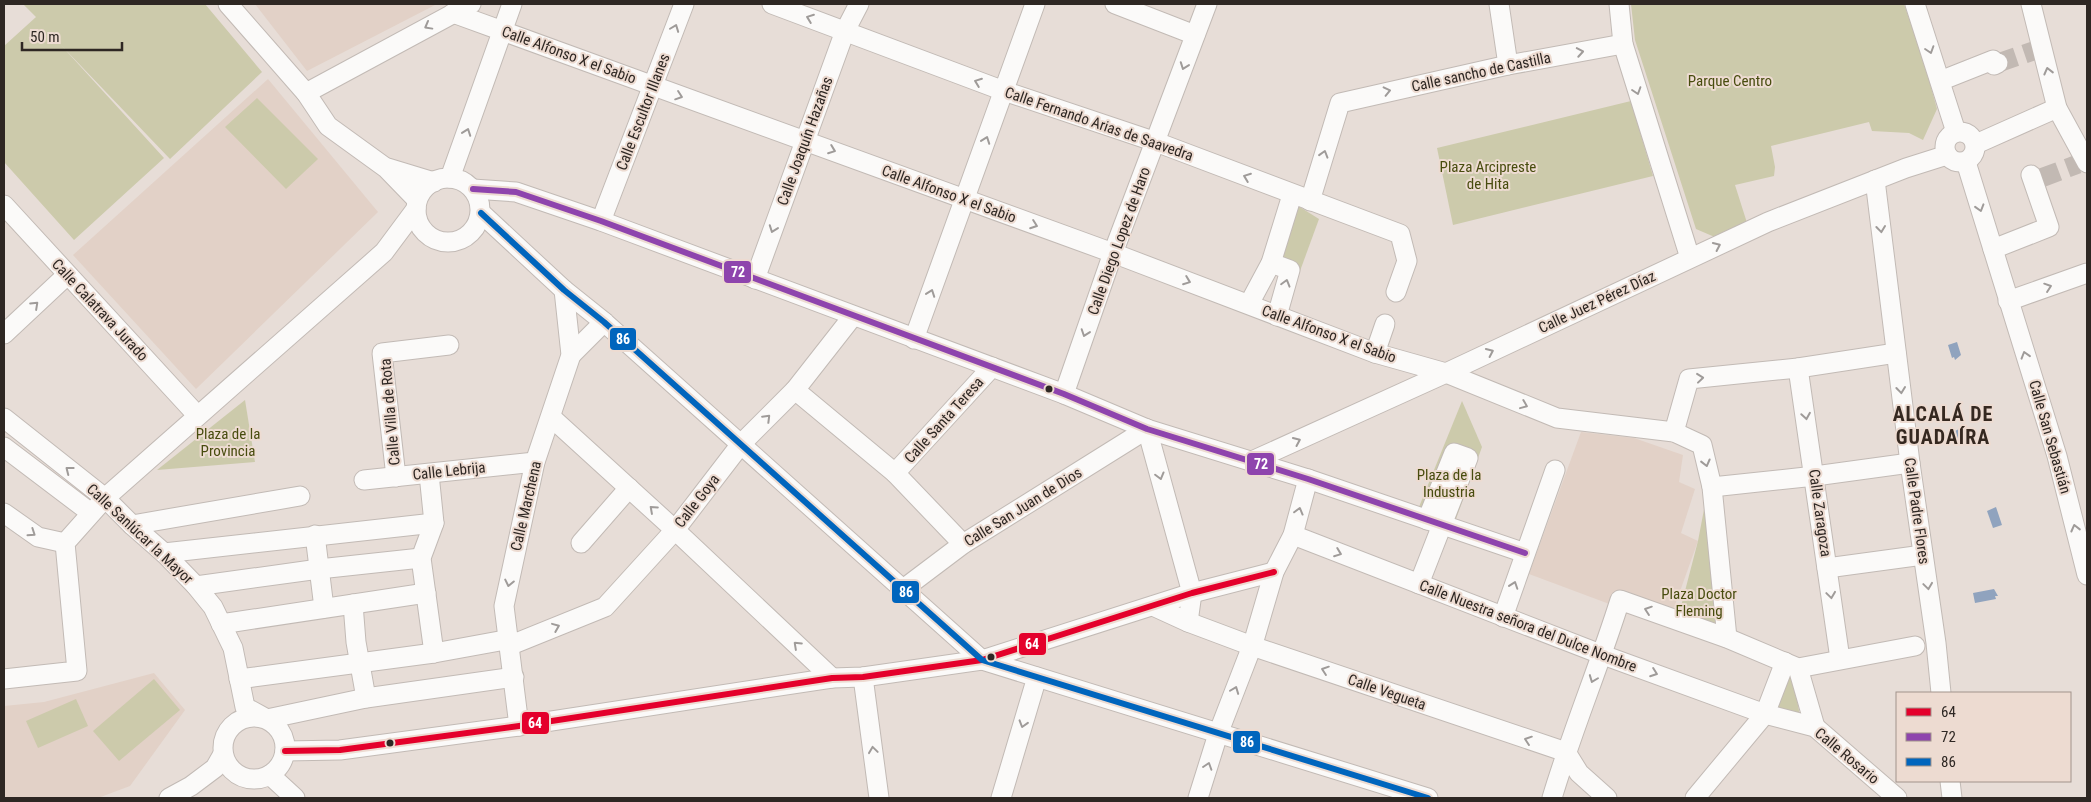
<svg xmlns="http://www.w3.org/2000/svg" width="2091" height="802" viewBox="0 0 2091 802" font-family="'Roboto Condensed',sans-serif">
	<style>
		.built { fill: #e2d1c7 }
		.green { fill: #cccaab }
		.water { fill: #90a3be }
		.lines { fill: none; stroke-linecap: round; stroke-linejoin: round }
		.minor-tunnel { stroke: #c2b9b3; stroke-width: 19; stroke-dasharray: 19 9; stroke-linecap: butt }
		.minor-casing { stroke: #c2bab5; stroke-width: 21 }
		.minor { stroke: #fbfaf9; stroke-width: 19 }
		.bus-1-casing { stroke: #eddbd1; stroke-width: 10 }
		.bus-2-casing { stroke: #eddbd1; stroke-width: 10 }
		.bus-3-casing { stroke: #eddbd1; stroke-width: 10 }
		.bus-1 { stroke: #e4002b; stroke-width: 6 }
		.bus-2 { stroke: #8e44ad; stroke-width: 6 }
		.bus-3 { stroke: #0065bd; stroke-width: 6 }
		.oneway { stroke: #9f9b99 }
		.bus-dot { fill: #2e2723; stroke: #eddbd1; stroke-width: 2 }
		.labels { text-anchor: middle; stroke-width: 4; stroke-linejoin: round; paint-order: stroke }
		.street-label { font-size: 15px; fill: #2e2723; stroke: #eddbd1 }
		.park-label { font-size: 15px; fill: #484c0e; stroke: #eddbd1 }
		.district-label { font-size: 20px; font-weight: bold; letter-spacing: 1px; fill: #352820; stroke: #eddbd1 }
		.line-badge { stroke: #eddbd1; stroke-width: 2 }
		.badge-label { font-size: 14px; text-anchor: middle; font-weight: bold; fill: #fff }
	</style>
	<rect width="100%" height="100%" fill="#e7ddd7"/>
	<!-- built -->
	<g class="built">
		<polygon points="255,4 437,4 307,71"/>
		<polygon points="268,79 378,212 196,389 73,255"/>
		<polygon points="1581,432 1634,438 1683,455 1679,482 1695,489 1681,533 1698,541 1674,608 1617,592 1612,605 1529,574"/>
		<polygon points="154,673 185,710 130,786 98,798 4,798 4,706 44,702"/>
	</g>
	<!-- green -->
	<g class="green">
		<polygon points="23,4 205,4 262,72 170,159 60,44 164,158 74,240 4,162 4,46 36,17"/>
		<polygon points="1631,4 1904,4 1924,61 1937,109 1923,140 1909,133 1872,131 1869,122 1771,146 1775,167 1774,176 1735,185 1748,226 1717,238 1696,229 1635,40"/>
		<polygon points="257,98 318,159 286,189 225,127"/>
		<polygon points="1631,101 1653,176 1453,225 1437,148"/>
		<polygon points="1295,204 1319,219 1300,271 1278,261"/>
		<polygon points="245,400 255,462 157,470"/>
		<polygon points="1462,401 1482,447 1456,519 1419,507"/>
		<polygon points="1706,499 1719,628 1679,614 1698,541"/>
		<polygon points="1787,670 1793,675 1800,717 1772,710"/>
		<polygon points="154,679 180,710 119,761 93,731"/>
		<polygon points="76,699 88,726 38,748 26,721"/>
	</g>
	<!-- water -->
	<g class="water">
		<polygon points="1957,342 1961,355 1955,360 1954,357 1952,358 1948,345"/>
		<polygon points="1965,426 1969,440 1959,443 1955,431"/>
		<polygon points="1996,507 2002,525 1993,528 1987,511"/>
		<polygon points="1994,589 1998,596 1995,596 1996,599 1975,603 1973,593"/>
	</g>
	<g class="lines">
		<!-- minor-tunnel -->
		<g class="minor-tunnel">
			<polyline points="1998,63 2036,50"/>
			<polyline points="2041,178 2078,164"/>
		</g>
		<defs>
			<g id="minor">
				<polyline points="228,4 306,93 328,126 386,168 417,200"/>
				<polyline points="772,4 1004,91 1156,142 1400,234 1407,261 1396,292"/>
				<polyline points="1115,4 1195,35"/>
				<polyline points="1499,4 1508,65"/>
				<polyline points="1619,4 1623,44 1690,258"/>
				<polyline points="1915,4 1956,132"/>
				<polyline points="2031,4 2057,108 2087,163"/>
				<polyline points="453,13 1113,253 1375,353 1446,373 1557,418 1674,432 1702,445 1712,487 1727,638"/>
				<polyline points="1940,81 1993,60 1994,65 1998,63"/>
				<polyline points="306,93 471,4"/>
				<circle cx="1960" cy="147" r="15"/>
				<polyline points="1976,144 2057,108"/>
				<polyline points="1966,162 2057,456 2087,575"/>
				<polyline points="388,168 434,182"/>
				<circle cx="448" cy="210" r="32"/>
				<polyline points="450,178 512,4"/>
				<polyline points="1875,180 1910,463 1936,643 1941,693"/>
				<polyline points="473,189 516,192 601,221 1064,394 1147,429 1308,479 1525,553"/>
				<polyline points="1310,201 1340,103 1508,65 1623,44"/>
				<polyline points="4,205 197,415"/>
				<polyline points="481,213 564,290 604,322 982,660 1428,798"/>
				<polyline points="601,221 684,4"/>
				<polyline points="1993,249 2049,227 2031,175"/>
				<polyline points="1271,263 1290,270 1277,316"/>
				<polyline points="755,279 845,31 859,4"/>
				<polyline points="2008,301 2087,273"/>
				<polyline points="1249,304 1271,263 1292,195"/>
				<polyline points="4,334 67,275"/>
				<polyline points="914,339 1035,4"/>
				<polyline points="1375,353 1385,324"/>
				<polyline points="571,355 604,322"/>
				<polyline points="1798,368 1840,659"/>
				<polyline points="795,390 895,473 963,544"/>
				<polyline points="1064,394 1113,253 1207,4"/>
				<polyline points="4,418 105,498 132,525 164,553 196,586 213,607 233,648 245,707 267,719 366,698 514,677"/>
				<polyline points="552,418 675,530 832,678"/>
				<polyline points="1147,429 1192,593 1188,622"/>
				<polyline points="1674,432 1689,379 1798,368 1896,353"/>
				<polyline points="4,447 91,513"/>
				<polyline points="1252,461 1446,373 1768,222 1906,168 1947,155"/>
				<polyline points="895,473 992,367"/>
				<polyline points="429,474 434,523 421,558 434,653"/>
				<polyline points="396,477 382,353 449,345"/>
				<polyline points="364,480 535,462"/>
				<polyline points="1712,487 1815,476 1910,463"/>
				<polyline points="4,513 38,537 65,543"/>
				<polyline points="132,525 300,496"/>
				<polyline points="315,535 324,608"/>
				<polyline points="1293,535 1603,655 1765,714 1815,727 1897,798"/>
				<polyline points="581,543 629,488"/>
				<polyline points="164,553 434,523"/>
				<polyline points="1827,568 1923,555"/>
				<polyline points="1419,584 1468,458 1454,453 1427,520"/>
				<polyline points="196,586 319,569 421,558"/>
				<polyline points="902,590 963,544 1147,429"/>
				<polyline points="353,604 356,642 366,698"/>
				<polyline points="1153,606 1188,622 1252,646 1566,752 1579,773 1607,798"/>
				<polyline points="1503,617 1555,470"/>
				<polyline points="221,624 426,593"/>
				<polyline points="1255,637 1274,572 1293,535 1308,479"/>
				<polyline points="511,645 605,607 675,530 741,444 795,390 853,316"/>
				<polyline points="1798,668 1815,727"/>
				<polyline points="863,677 879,798"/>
				<polyline points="4,679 77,671 65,543 105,498 384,252 416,209"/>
				<polyline points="239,679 434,653 510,639"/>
				<circle cx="254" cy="748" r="31"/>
				<polyline points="519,726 504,606 535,462 571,355 564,290"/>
				<polyline points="285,751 340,750 519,726 832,678 863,677 982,660 1192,593 1274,572"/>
				<polyline points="270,775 295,798"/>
				<polyline points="1950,781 1952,798"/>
				<polyline points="169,798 191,786 215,768 223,754"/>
				<polyline points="1001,798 1037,677"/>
				<polyline points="1198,798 1218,734 1252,646"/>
				<path d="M1552 798C1572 731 1599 667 1620 600L1727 638 1798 668 1915 646"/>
				<polyline points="1695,798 1765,714 1785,662"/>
			</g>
		</defs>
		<!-- minor casing -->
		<use href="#minor" class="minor-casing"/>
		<!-- minor -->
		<use href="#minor" class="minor"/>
		<defs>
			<polyline id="bus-1" points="285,751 340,750 519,726 832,678 863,677 982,660 1192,593 1274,572"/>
			<polyline id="bus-2" points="473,189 516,192 601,221 1064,394 1147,429 1308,479 1525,553"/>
			<polyline id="bus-3" points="481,213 564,290 604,322 982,660 1428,798"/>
		</defs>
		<!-- bus-1 casing -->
		<use href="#bus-1" class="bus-1-casing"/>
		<!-- bus-2 casing -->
		<use href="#bus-2" class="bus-2-casing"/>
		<!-- bus-3 casing -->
		<use href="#bus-3" class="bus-3-casing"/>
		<!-- bus-1 -->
		<use href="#bus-1" class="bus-1"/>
		<!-- bus-2 -->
		<use href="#bus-2" class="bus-2"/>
		<!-- bus-3 -->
		<use href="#bus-3" class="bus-3"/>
	</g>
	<!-- one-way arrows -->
	<defs><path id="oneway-chevron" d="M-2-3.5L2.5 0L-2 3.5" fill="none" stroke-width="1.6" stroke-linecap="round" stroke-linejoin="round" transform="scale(1.25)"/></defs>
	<g class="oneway">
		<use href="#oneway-chevron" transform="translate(810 18) rotate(-159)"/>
		<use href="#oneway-chevron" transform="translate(428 26) rotate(151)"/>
		<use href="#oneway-chevron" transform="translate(675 28) rotate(-69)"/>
		<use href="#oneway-chevron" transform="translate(1930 50) rotate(72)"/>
		<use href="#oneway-chevron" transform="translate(1580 52) rotate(-10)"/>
		<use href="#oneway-chevron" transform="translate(1184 66) rotate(110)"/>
		<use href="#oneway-chevron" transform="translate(2048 71) rotate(-104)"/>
		<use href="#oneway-chevron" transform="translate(978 82) rotate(-159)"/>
		<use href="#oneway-chevron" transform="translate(1387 91) rotate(-13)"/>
		<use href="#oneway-chevron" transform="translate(1637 91) rotate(72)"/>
		<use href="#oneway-chevron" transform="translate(679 96) rotate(19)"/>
		<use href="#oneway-chevron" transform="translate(467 132) rotate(-70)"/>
		<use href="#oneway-chevron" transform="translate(986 140) rotate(-70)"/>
		<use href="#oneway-chevron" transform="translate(832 150) rotate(21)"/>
		<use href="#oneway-chevron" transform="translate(1324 154) rotate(-73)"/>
		<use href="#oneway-chevron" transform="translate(1247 177) rotate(-159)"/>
		<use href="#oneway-chevron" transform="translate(1980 208) rotate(73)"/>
		<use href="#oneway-chevron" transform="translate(1034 225) rotate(20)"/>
		<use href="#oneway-chevron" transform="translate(773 229) rotate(110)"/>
		<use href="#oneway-chevron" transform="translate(1881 229) rotate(83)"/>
		<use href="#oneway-chevron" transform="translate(1717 246) rotate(-25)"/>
		<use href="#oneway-chevron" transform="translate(1187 281) rotate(21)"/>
		<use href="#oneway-chevron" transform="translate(1286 283) rotate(-74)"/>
		<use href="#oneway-chevron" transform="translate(2048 287) rotate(-19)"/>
		<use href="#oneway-chevron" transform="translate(931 293) rotate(-70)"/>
		<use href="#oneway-chevron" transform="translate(35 305) rotate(-43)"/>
		<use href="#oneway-chevron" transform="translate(1085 333) rotate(109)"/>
		<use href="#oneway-chevron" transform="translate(1490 352) rotate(-25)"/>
		<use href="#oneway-chevron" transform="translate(2025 355) rotate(-107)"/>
		<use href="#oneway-chevron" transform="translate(1700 378) rotate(-6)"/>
		<use href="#oneway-chevron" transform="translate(1901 390) rotate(83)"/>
		<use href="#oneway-chevron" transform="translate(1524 405) rotate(22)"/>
		<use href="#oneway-chevron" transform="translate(1806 416) rotate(81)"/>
		<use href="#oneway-chevron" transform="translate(767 418) rotate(-45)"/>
		<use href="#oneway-chevron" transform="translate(1297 441) rotate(-24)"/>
		<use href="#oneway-chevron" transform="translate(1706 463) rotate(76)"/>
		<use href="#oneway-chevron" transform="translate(69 470) rotate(-142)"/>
		<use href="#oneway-chevron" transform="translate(1160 476) rotate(75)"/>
		<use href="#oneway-chevron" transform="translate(653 509) rotate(-138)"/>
		<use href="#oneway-chevron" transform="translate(1299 511) rotate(-75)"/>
		<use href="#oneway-chevron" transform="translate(2075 528) rotate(-104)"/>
		<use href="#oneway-chevron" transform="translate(32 533) rotate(34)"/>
		<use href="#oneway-chevron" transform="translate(1338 553) rotate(21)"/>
		<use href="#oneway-chevron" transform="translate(509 583) rotate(102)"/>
		<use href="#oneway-chevron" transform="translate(1514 585) rotate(-71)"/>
		<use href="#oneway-chevron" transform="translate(1928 586) rotate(82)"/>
		<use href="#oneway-chevron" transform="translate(1831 595) rotate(82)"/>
		<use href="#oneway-chevron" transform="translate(1648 610) rotate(-161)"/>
		<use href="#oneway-chevron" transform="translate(556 627) rotate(-22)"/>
		<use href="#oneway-chevron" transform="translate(797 645) rotate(-137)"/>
		<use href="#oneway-chevron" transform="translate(1325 670) rotate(-161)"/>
		<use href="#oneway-chevron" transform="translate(1654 673) rotate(20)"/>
		<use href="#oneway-chevron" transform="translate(1593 679) rotate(111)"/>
		<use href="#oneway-chevron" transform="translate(1235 690) rotate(-69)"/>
		<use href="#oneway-chevron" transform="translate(1023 724) rotate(107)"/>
		<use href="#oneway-chevron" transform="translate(1528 740) rotate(-161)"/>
		<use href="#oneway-chevron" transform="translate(873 750) rotate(-98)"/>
		<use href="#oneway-chevron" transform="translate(1208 766) rotate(-72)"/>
	</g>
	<!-- markers -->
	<g class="bus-dot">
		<circle cx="1049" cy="389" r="4.5"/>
		<circle cx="991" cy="657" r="4.5"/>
		<circle cx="390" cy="743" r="4.5"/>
	</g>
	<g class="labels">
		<!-- street labels -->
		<g class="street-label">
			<text transform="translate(569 55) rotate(20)" y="5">Calle Alfonso X el Sabio</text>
			<text transform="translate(1481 72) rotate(-12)" y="5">Calle sancho de Castilla</text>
			<text transform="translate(643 112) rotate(-69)" y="5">Calle Escultor Illanes</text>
			<text transform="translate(1099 124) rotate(19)" y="5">Calle Fernando Arias de Saavedra</text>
			<text transform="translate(805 141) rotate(-70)" y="5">Calle Joaquín Hazañas</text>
			<text transform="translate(949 194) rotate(20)" y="5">Calle Alfonso X el Sabio</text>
			<text transform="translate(1119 241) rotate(-70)" y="5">Calle Diego Lopez de Haro</text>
			<text transform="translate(1597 302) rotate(-25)" y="5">Calle Juez Pérez Díaz</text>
			<text transform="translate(100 310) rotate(47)" y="5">Calle Calatrava Jurado</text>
			<text transform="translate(1329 334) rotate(20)" y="5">Calle Alfonso X el Sabio</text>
			<text transform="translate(390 412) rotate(-95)" y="5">Calle Villa de Rota</text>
			<text transform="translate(944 420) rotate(-48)" y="5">Calle Santa Teresa</text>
			<text transform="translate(2050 437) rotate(74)" y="5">Calle San Sebastián</text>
			<text transform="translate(449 471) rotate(-6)" y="5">Calle Lebrija</text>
			<text transform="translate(697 501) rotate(-52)" y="5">Calle Goya</text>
			<text transform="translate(526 506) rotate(-77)" y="5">Calle Marchena</text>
			<text transform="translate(1023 507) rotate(-32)" y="5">Calle San Juan de Dios</text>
			<text transform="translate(1917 511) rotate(82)" y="5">Calle Padre Flores</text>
			<text transform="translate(1820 513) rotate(82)" y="5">Calle Zaragoza</text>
			<text transform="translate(140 534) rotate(43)" y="5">Calle Sanlúcar la Mayor</text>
			<text transform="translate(1528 626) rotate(21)" y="5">Calle Nuestra señora del Dulce Nombre</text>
			<text transform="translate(1387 692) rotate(19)" y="5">Calle Vegueta</text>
			<text transform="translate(1847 756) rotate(40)" y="5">Calle Rosario</text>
		</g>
		<!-- park labels -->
		<g class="park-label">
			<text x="1730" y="86">Parque Centro</text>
			<text x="1488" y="172">Plaza Arcipreste<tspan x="1488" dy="17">de Hita</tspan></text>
			<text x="228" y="439">Plaza de la<tspan x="228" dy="17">Provincia</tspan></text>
			<text x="1449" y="480">Plaza de la<tspan x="1449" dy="17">Industria</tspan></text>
			<text x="1699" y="599">Plaza Doctor<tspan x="1699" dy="17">Fleming</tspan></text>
		</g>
		<!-- district labels -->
		<g class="district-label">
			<text x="1943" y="421">ALCALÁ DE<tspan x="1943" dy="23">GUADAÍRA</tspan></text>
		</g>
	</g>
	<g class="line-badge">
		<rect x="723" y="260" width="29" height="24" rx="5" fill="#8e44ad"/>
		<rect x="609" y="327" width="28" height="24" rx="5" fill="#0065bd"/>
		<rect x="1246" y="452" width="29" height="24" rx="5" fill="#8e44ad"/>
		<rect x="891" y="580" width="29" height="24" rx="5" fill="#0065bd"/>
		<rect x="1018" y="632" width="29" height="24" rx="5" fill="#e4002b"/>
		<rect x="521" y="711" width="29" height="24" rx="5" fill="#e4002b"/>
		<rect x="1232" y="730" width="29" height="24" rx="5" fill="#0065bd"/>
	</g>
	<g class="badge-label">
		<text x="738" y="277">72</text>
		<text x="623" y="344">86</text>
		<text x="1261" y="469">72</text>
		<text x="906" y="597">86</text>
		<text x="1032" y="649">64</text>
		<text x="535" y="728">64</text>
		<text x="1247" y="747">86</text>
	</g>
	<!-- border -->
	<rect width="2091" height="802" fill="none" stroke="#2e2723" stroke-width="10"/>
	<!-- legend -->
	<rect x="1896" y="692" width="175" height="90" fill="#eddbd1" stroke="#a1938b"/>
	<rect x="1906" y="708" width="25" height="8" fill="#e4002b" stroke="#a1938b"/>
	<text x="1941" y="717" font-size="15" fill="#2e2723">64</text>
	<rect x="1906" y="733" width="25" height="8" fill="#8e44ad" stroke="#a1938b"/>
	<text x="1941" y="742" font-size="15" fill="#2e2723">72</text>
	<rect x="1906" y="758" width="25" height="8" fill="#0065bd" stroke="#a1938b"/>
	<text x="1941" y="767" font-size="15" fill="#2e2723">86</text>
	<!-- scale -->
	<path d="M22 42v8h100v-8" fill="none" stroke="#2e2723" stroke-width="2.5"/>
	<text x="30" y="42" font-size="15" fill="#2e2723" stroke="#eddbd1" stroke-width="4" paint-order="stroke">50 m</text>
</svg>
